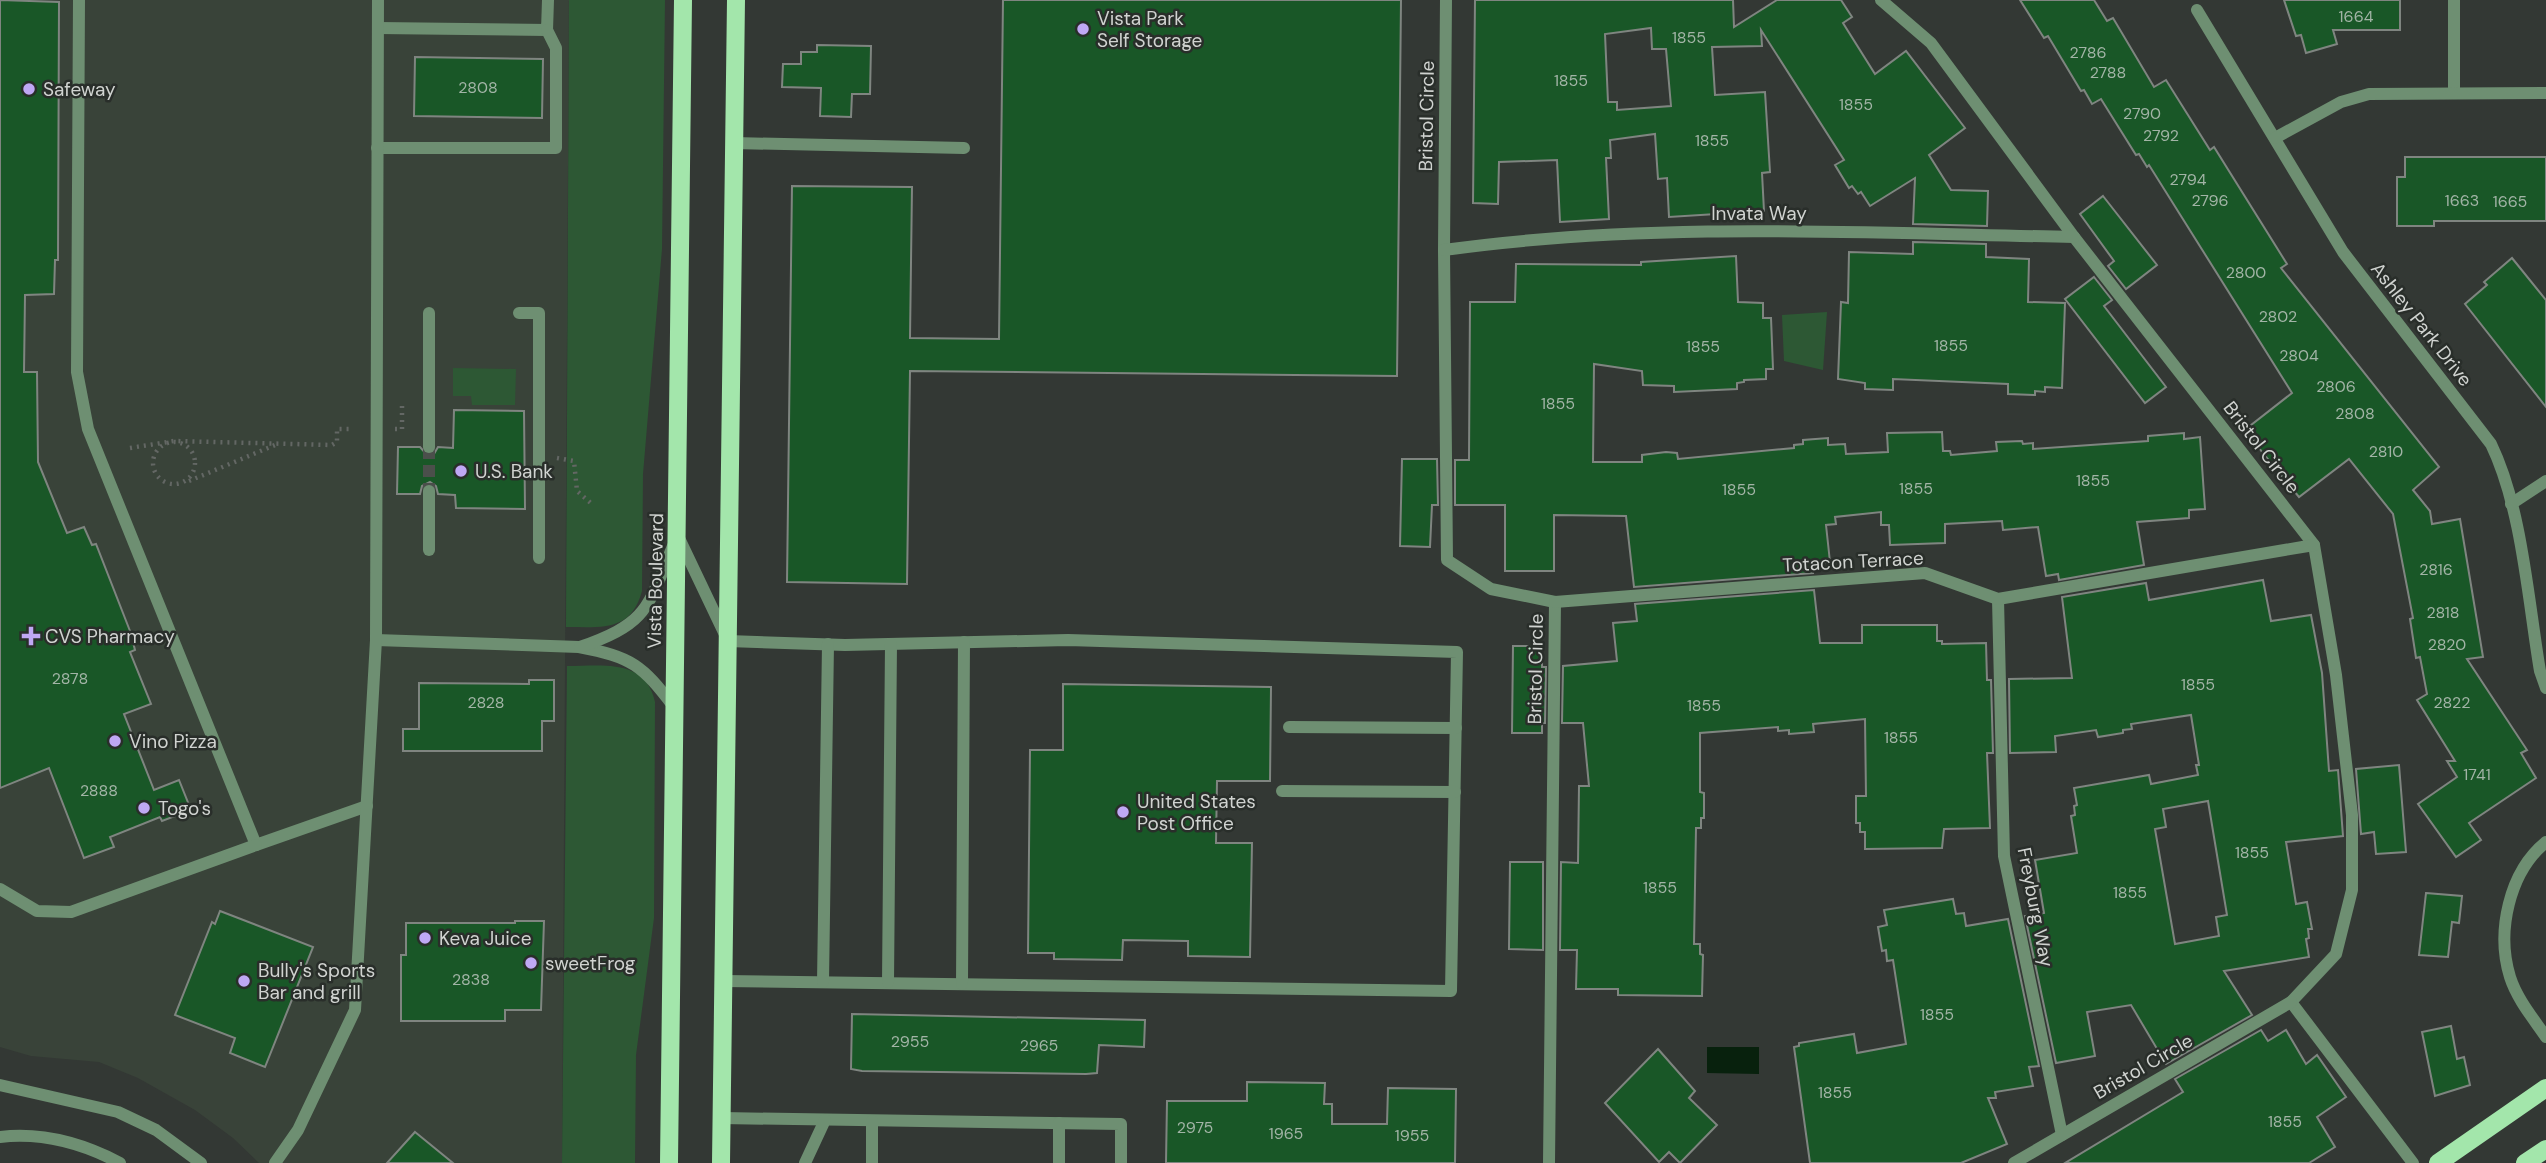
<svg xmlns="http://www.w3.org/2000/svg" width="2546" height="1163" viewBox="0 0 2546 1163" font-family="'DM Sans',sans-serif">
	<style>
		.built { fill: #394339 }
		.green { fill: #2d5834 }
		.water { fill: #08210d }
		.building { fill: #195727; stroke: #7f8580; stroke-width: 2; fill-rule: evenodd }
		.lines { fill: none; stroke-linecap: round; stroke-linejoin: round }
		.minor-tunnel { stroke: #4b4f4b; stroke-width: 12; stroke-dasharray: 12 6; stroke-linecap: butt }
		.path { stroke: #636764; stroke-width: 4.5; stroke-dasharray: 2 5; stroke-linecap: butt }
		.minor { stroke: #6e8f72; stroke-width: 12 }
		.major { stroke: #a3e6ab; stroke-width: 18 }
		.poi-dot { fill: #bfa8f4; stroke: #292e2a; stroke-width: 2.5 }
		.labels { text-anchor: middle; stroke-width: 5; stroke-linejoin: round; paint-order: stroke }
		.number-label { font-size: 16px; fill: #a2b4a6 }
		.poi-label { font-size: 19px; fill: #d0d3d0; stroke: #292e2a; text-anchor: start }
		.street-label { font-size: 19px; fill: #d0d3d0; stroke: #292e2a }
	</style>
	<rect width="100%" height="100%" fill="#333834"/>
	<!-- built -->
	<polygon class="built" points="0,0 569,0 562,1163 259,1163 233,1138 195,1110 138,1078 99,1062 31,1056 0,1047"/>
	<!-- green -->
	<g class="green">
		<path d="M569 0H665L662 249 643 474 642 591C631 632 602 627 566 627Z"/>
		<polygon points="1827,312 1823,370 1784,361 1782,315"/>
		<polygon points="453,368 516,369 515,405 472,405 471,396 453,396"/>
		<path d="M567 666C602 666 646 658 655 702L654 918 636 1055 635 1163H562Z"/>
	</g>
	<!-- water -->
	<polygon class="water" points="1707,1047 1759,1047 1759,1074 1707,1073"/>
	<!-- building -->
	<g class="building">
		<polygon points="0,0 59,2 58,260 55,260 54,294 25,295 24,372 37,372 38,462 67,533 84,527 92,545 96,544 130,631 135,650 130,652 151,704 124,714 154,790 179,780 191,810 162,821 160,817 110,837 114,847 84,858 49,768 0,788"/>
		<polygon points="1003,0 1401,0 1397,376 910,371 907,584 787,582 792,186 912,187 910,338 999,339"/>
		<path d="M1475 0H1733L1734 27 1777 0H1841L1852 17 1843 23 1875 74 1906 51 1965 128 1929 155 1951 190 1988 191 1987 226 1913 224 1915 178 1870 206 1861 192 1858 194 1852 186 1849 188 1835 165 1844 160 1761 30 1762 46 1712 47 1715 95 1765 92 1770 172 1762 173 1764 211 1669 217 1667 178 1658 179 1655 134 1610 140 1611 158H1606L1609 219 1560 222 1557 160 1499 162 1498 204 1473 203ZM1651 28 1652 49H1666L1671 106 1617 110V102H1608L1605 34Z"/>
		<polygon points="2020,0 2094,0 2107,21 2113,18 2154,87 2166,80 2210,150 2214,147 2287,264 2281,268 2439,467 2413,490 2430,511 2432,524 2460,519 2483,657 2467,659 2527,750 2521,753 2536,778 2469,823 2481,840 2456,857 2418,804 2457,777 2447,761 2455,761 2417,700 2427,694 2420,657 2416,658 2410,619 2413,618 2393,514 2349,459 2299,497 2262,452 2246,429 2292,393 2149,165 2147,167 2139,154 2136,155 2101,99 2092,104 2084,90 2081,91 2048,36 2044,38"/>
		<polygon points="2284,0 2400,0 2400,30 2333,30 2337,44 2306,53 2301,35 2296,36"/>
		<polygon points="817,45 871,46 870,94 852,94 851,117 820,116 821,88 782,87 783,64 801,64 801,52 817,52"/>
		<polygon points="415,57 543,59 542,118 414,116"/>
		<polygon points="2405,157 2546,157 2546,221 2434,221 2434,226 2397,226 2397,177 2405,177"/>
		<polygon points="2103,196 2157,265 2126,289 2108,266 2114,261 2080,214"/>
		<polygon points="1913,242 1986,244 1986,257 2029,259 2028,302 2065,303 2062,388 2045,387 2045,392 2035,391 2035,395 2008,394 2008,384 1893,379 1893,390 1865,389 1865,383 1838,379 1841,302 1848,303 1849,252 1913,254"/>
		<polygon points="1736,256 1738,302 1763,303 1763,318 1771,318 1773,369 1766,369 1766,379 1744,380 1744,382 1737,383 1737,389 1674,392 1674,386 1643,385 1642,371 1594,364 1593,462 1642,462 1642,455 1666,452 1677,453 1678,459 1794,448 1794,445 1803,444 1803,440 1828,438 1828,445 1845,444 1846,454 1888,452 1887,433 1942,432 1943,451 1950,451 1951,455 1997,451 1996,442 2022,441 2023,444 2033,443 2033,449 2148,441 2148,436 2184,433 2184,439 2200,437 2205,509 2189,510 2189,518 2137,522 2144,565 2059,580 2058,574 2046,576 2038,527 2003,530 2002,521 1945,524 1945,543 1890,545 1889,525 1881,525 1881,512 1835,517 1836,524 1826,525 1830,562 1812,564 1813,573 1634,587 1626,516 1554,515 1554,571 1505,571 1505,505 1455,505 1455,460 1469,460 1470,302 1515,302 1516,264 1641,265 1641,262"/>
		<polygon points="2512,258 2546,300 2546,407 2465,304 2487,285 2484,282"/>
		<polygon points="2094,277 2112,300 2104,306 2166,387 2145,403 2065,299"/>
		<polygon points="454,410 524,411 525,509 456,508 455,495 438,494 436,486 430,482 422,486 420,494 397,494 398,447 420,447 428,456 434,454 438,447 453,448"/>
		<polygon points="1402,459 1437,459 1438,505 1432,505 1430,547 1400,546"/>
		<path d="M2263 580 2271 621 2311 615 2322 673 2329 771 2338 770 2343 836 2286 842 2296 904 2307 902 2312 929H2308L2309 938 2306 939 2309 957 2224 971 2252 1015 2166 1064 2131 1005 2087 1012 2095 1056 2056 1063 2025 916 2044 913 2035 860 2077 853 2071 816 2075 815 2074 806 2077 805 2074 788 2149 775 2151 784 2198 775 2196 765H2199L2191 715 2131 724 2132 729 2123 730V733L2098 737 2096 730 2055 736 2056 752 2010 753 2009 679 2072 678 2062 597 2146 583 2149 600ZM2208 801 2227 915 2216 917 2219 936 2175 944 2155 829 2166 827 2163 809Z"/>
		<polygon points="1814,590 1820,643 1862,643 1862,625 1937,625 1937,641 1942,641 1942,644 1986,643 1987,680 1991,680 1993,753 1987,753 1990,828 1944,829 1942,848 1865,849 1865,832 1860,832 1860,823 1856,823 1856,796 1866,796 1865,719 1813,724 1814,732 1789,734 1789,730 1778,731 1778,727 1700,733 1700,792 1704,793 1704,818 1701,818 1701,828 1696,828 1694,944 1700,944 1700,954 1703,955 1702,996 1618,995 1618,989 1576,989 1577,950 1560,950 1561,862 1578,863 1579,786 1589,786 1583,723 1562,723 1563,666 1617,661 1613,623 1637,621 1635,604"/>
		<polygon points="1513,646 1542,646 1542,667 1546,667 1545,723 1542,723 1542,733 1512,733"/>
		<polygon points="529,680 554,680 554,721 542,721 542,751 403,751 403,729 419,729 419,683 529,684"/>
		<polygon points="1063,684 1271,687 1270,781 1217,781 1216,843 1252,843 1250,957 1188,956 1188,941 1123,940 1122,960 1054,959 1054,953 1028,953 1030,750 1063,750"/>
		<polygon points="2399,765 2406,852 2376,854 2374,832 2361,834 2356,769"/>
		<polygon points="1510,862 1543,862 1543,950 1509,949"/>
		<polygon points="2426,893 2462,896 2459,923 2452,922 2448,957 2419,955"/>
		<polygon points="1953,899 1956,914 1964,913 1966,926 2008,919 2039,1066 2029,1067 2033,1086 1995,1092 1996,1098 1988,1098 2007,1144 1961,1163 1810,1163 1794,1047 1799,1046 1799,1043 1854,1034 1857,1053 1906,1044 1893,960 1887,961 1886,950 1882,951 1878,927 1887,925 1884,910"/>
		<polygon points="220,911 313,947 265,1067 230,1053 235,1038 175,1015 212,922 215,924"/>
		<polygon points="515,921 544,921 541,1010 505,1010 505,1021 401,1021 401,955 406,955 406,923 515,923"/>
		<polygon points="852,1014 1145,1020 1144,1047 1099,1045 1097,1073 1086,1074 862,1071 851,1069"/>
		<polygon points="2451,1026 2457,1059 2464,1057 2470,1085 2435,1096 2422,1032"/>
		<polygon points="2261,1030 2268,1041 2286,1030 2306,1064 2317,1055 2346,1097 2317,1117 2335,1147 2309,1163 2065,1163 2183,1092 2175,1079"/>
		<polygon points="1658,1049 1695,1091 1689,1098 1717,1125 1680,1163 1669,1152 1659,1162 1605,1103"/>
		<polygon points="1247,1082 1325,1083 1324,1104 1332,1104 1332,1124 1387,1124 1388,1088 1456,1089 1455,1163 1166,1163 1167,1101 1247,1101"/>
		<polygon points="415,1132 453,1163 387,1163"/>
	</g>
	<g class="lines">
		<!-- minor-tunnel -->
		<polyline class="minor-tunnel" points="429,447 429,491"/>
		<!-- path -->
		<g class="path">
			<polyline points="395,429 402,429 402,402"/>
			<circle cx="174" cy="463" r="21"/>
			<polyline points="130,448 174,441 332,445 337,442 337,429 353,429"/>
			<polyline points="557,458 574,461 577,491 593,505"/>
			<polyline points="189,481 275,445"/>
		</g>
		<!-- minor -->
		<g class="minor">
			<polyline points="79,0 77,372 88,429 256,845 367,806"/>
			<polyline points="1446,0 1444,250 1447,560 1491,589 1555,602 1549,1163"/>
			<polyline points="1881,0 1931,43 2074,237 2314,545 2336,675 2352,815 2352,890 2336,954 2291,1002 2413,1163"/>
			<path d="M2197 10 2343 252 2491 444C2522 508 2528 600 2540 671L2546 688"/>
			<polyline points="378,28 547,30 548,0"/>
			<polyline points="2454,92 2454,0"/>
			<polyline points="2275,138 2341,102 2369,94 2546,93"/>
			<polyline points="734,143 964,148"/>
			<polyline points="377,148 556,148 556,48 547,30"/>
			<path d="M1444 250C1652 221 1865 233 2074 237"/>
			<polyline points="429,313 429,447"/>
			<polyline points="519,313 539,313 539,558"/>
			<polyline points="429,491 429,550"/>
			<polyline points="2511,504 2546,481"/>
			<polyline points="679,538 728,641 845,645 1068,640 1457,652 1451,991 724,981"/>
			<polyline points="1998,599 2004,856 2062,1135"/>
			<polyline points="1555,602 1925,573 1998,599 2314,545"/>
			<path d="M376 640 579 647C632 657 642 665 674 707"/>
			<path d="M580 647C648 623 647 609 673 546"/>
			<polyline points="1289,727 1456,728"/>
			<polyline points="1282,791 1455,792"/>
			<path d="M2546 842C2509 872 2496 932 2510 977 2517 999 2533 1018 2546 1037"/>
			<polyline points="0,889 37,911 71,912 256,845"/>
			<polyline points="823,982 828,644"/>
			<polyline points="888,982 891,644"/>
			<polyline points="962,984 964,642"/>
			<polyline points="0,1085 118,1112 156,1130 201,1163"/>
			<polyline points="722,1118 1121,1124 1121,1163"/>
			<polyline points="872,1121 872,1163"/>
			<path d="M0 1137C43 1132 82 1143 120 1163"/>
			<polyline points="275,1163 298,1130 355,1010 376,640 378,0"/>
			<polyline points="805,1163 825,1120"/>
			<polyline points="1059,1163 1059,1123"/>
			<polyline points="2014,1163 2291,1002"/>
		</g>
		<!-- major -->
		<g class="major">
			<polyline points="669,1163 683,0"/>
			<polyline points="721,1163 736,0"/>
			<polyline points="2438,1163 2546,1088"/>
			<polyline points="2525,1163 2546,1149"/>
		</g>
	</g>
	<!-- markers -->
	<g class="poi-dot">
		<circle cx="1083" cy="29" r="7"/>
		<circle cx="29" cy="89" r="7"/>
		<circle cx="461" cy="471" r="7"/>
		<path d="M27.5 625.5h7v7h7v7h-7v7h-7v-7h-7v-7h7z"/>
		<circle cx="115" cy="741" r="7"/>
		<circle cx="144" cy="808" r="7"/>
		<circle cx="1123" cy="812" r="7"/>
		<circle cx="425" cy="938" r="7"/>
		<circle cx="531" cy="963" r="7"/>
		<circle cx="244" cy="981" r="7"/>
	</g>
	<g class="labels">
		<!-- number labels -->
		<g class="number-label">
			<text x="2356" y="22">1664</text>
			<text x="1689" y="43">1855</text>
			<text x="2088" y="58">2786</text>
			<text x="2108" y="78">2788</text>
			<text x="1571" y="86">1855</text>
			<text x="478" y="93">2808</text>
			<text x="1856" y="110">1855</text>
			<text x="2142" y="119">2790</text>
			<text x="2161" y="141">2792</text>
			<text x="1712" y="146">1855</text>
			<text x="2188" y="185">2794</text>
			<text x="2210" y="206">2796</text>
			<text x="2462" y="206">1663</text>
			<text x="2510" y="207">1665</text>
			<text x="2246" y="278">2800</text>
			<text x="2278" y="322">2802</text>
			<text x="1951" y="351">1855</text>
			<text x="1703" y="352">1855</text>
			<text x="2299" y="361">2804</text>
			<text x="2336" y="392">2806</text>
			<text x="1558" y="409">1855</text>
			<text x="2355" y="419">2808</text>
			<text x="2386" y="457">2810</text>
			<text x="2093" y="486">1855</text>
			<text x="1916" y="494">1855</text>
			<text x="1739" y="495">1855</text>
			<text x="2436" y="575">2816</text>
			<text x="2443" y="618">2818</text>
			<text x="2447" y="650">2820</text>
			<text x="70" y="684">2878</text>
			<text x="2198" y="690">1855</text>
			<text x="486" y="708">2828</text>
			<text x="2452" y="708">2822</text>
			<text x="1704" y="711">1855</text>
			<text x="1901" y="743">1855</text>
			<text x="2477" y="780">1741</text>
			<text x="99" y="796">2888</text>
			<text x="2252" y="858">1855</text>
			<text x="1660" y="893">1855</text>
			<text x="2130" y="898">1855</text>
			<text x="471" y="985">2838</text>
			<text x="1937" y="1020">1855</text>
			<text x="910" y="1047">2955</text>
			<text x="1039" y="1051">2965</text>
			<text x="1835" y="1098">1855</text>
			<text x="2285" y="1127">1855</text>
			<text x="1195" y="1133">2975</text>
			<text x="1286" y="1139">1965</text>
			<text x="1412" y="1141">1955</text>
		</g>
		<!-- poi labels -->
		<g class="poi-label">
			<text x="1097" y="25">Vista Park<tspan x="1097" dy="22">Self Storage</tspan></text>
			<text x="43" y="96">Safeway</text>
			<text x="475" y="478">U.S. Bank</text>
			<text x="45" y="643">CVS Pharmacy</text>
			<text x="129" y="748">Vino Pizza</text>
			<text x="1137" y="808">United States<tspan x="1137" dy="22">Post Office</tspan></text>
			<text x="158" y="815">Togo's</text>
			<text x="439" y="945">Keva Juice</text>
			<text x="545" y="970">sweetFrog</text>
			<text x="258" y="977">Bully's Sports<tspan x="258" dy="22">Bar and grill</tspan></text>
		</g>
		<!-- street labels -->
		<g class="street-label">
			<text transform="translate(1426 116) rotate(-89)" y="7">Bristol Circle</text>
			<text x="1759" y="220">Invata Way</text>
			<text transform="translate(2422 324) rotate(52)" y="7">Ashley Park Drive</text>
			<text transform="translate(2262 447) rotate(52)" y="7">Bristol Circle</text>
			<text transform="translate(1853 561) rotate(-3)" y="7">Totacon Terrace</text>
			<text transform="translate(655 581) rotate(-89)" y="7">Vista Boulevard</text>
			<text transform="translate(1535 669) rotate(-89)" y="7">Bristol Circle</text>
			<text transform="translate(2036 907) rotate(79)" y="7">Freyburg Way</text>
			<text transform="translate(2143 1066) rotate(-30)" y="7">Bristol Circle</text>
		</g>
	</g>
</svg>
